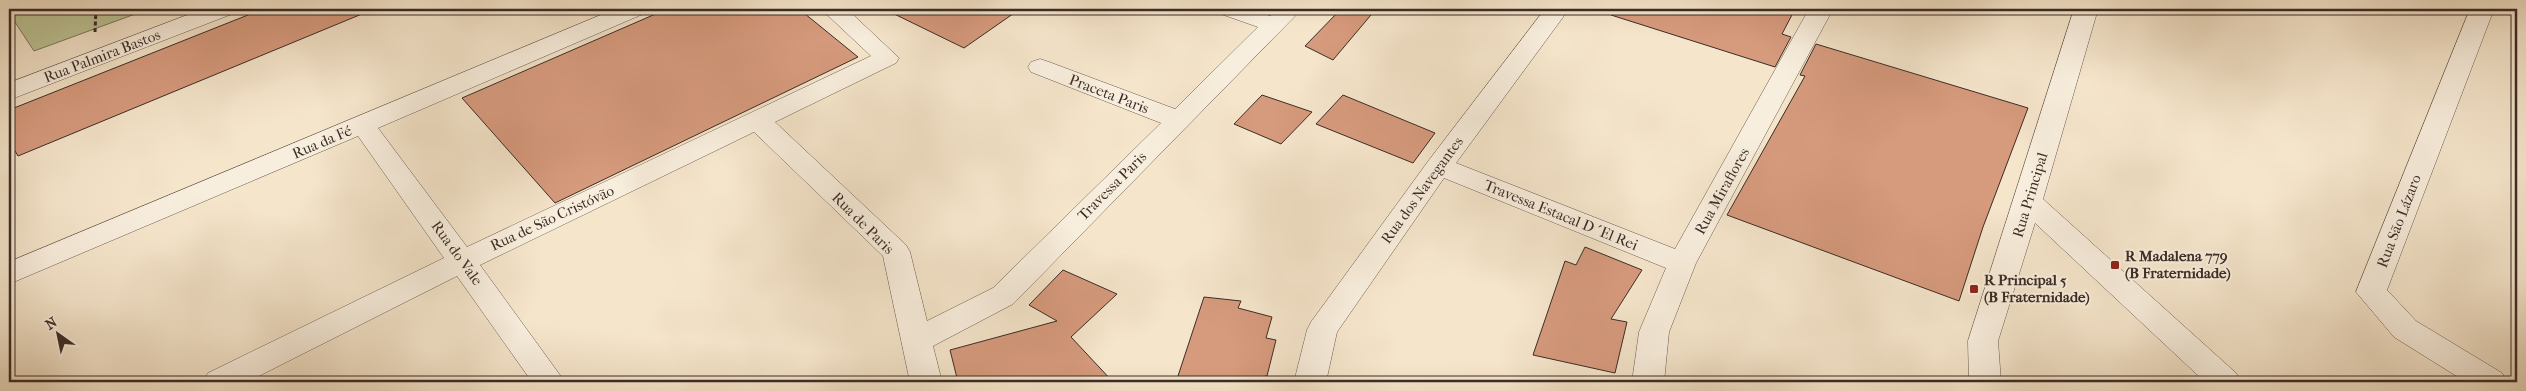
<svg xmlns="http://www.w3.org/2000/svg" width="2526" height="391" viewBox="0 0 2526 391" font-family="'IM FELL French Canon',serif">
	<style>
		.green { fill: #bdc496; stroke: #7c785e }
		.building { fill: #d69a7d; stroke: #3b2c26 }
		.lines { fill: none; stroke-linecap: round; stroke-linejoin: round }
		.minor-casing { stroke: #6a5a4f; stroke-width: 1 }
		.path { stroke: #3b2c26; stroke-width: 3; stroke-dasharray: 4 2.5; stroke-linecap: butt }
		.minor { fill: #f8eedd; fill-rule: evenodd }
		.poi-dot { fill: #8f2418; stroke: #f8eedd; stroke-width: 2 }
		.labels { text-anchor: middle; stroke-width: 4; stroke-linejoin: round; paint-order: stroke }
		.street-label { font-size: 15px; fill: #3b2c26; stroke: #f8eedd }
		.poi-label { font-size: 15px; font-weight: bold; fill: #3b2c26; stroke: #f8eedd; text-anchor: start }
	</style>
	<rect width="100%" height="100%" fill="#f5e5cb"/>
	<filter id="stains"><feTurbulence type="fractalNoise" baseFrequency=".004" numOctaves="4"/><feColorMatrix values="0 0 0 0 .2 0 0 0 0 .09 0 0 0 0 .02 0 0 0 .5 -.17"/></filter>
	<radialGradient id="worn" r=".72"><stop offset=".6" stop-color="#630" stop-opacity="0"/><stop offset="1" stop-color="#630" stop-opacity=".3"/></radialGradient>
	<!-- green -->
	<polygon class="green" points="9,9 149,9 34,51 9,13"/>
	<!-- building -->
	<g class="building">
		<polygon points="263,9 374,9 18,156 9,141 9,110"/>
		<polygon points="667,9 799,9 858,57 555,203 462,98"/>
		<polygon points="884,9 1020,9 964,48"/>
		<polygon points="1341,9 1376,9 1333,60 1305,46"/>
		<polygon points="1612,9 1795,9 1782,34 1791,37 1775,67 1611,15"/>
		<polygon points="1816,44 2028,108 1983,227 1959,301 1727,215 1805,76 1800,75"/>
		<polygon points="1262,95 1312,112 1281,144 1234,124"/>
		<polygon points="1343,95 1435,133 1413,163 1316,124"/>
		<polygon points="1585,247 1642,270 1611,319 1627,322 1615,373 1533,355 1565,261 1576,265"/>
		<polygon points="1063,270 1117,294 1071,337 1113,382 958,382 950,350 1057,321 1029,305"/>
		<polygon points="1204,297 1241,301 1238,308 1272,317 1266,338 1276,340 1267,376 1258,377 1256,382 1176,382"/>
	</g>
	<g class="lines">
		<defs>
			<g id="minor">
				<polygon points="203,9 236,9 232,14 9,100 9,83"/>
				<polygon points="615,9 647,9 643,14 378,128 467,247 871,56 821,9 847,9 899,58 896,63 775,122 906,245 910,252 927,321 993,288 1161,123 1031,72 1028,67 1031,62 1040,59 1049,62 1175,109 1258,27 1221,14 1217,9 1251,9 1270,16 1277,9 1302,9 1013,304 933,346 942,382 910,382 883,256 754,132 480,265 565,382 532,382 457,276 247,382 203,382 208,373 444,258 358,136 9,284 9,262"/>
				<polygon points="1545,9 1569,9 1456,163 1675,249 1809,9 1833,9 1696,263 1669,332 1664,382 1632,382 1639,332 1666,268 1444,178 1337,332 1326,382 1294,382 1307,330 1311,322 1429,160"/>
				<polygon points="2074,9 2098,9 2043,199 2236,373 2241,382 2205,382 2035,223 1998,341 2001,382 1969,382 1968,341"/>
				<polygon points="2470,9 2494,9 2387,290 2416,321 2502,373 2507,382 2466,382 2394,337 2356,292"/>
			</g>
		</defs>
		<!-- minor casing -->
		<use href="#minor" class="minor-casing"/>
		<!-- path -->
		<polyline class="path" points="95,32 96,9"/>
		<!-- minor -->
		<use href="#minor" class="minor"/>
	</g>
	<!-- markers -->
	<g class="poi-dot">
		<rect x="2110" y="260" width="10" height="10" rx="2.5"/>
		<rect x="1969" y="284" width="10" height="10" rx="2.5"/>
	</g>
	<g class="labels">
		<!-- street labels -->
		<g class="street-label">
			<text transform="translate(102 56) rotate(-21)" y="5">Rua Palmira Bastos</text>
			<text transform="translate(1109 94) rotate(21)" y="5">Praceta Paris</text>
			<text transform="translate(322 142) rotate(-23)" y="5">Rua da Fé</text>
			<text transform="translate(1112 186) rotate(-45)" y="5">Travessa Paris</text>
			<text transform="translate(1422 190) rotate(-54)" y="5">Rua dos Navegantes</text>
			<text transform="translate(1722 191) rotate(-61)" y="5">Rua Miraflores</text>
			<text transform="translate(2030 195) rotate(-73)" y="5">Rua Principal</text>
			<text transform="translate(1561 215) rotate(22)" y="5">Travessa Estacal D´El Rei</text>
			<text transform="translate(552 218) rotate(-25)" y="5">Rua de São Cristóvão</text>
			<text transform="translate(2399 221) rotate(-69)" y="5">Rua São Lázaro</text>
			<text transform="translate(863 223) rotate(45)" y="5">Rua de Paris</text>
			<text transform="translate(457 253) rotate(54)" y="5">Rua do Vale</text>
		</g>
		<!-- poi labels -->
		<g class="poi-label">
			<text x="2125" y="261">R Madalena 779<tspan x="2125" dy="17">(B Fraternidade)</tspan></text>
			<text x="1984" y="285">R Principal 5<tspan x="1984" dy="17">(B Fraternidade)</tspan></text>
		</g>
	</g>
	<!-- margin -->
	<rect width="2526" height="391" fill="none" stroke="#f5e5cb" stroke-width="30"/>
	<rect x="10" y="10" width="2506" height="371" fill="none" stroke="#3b2c26" stroke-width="2.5"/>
	<rect x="15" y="15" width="2496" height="361" fill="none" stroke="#3b2c26"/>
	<!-- north arrow -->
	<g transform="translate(58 334) rotate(327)" stroke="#f8eedd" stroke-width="4" paint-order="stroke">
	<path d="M0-4L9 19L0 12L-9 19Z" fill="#3b2c26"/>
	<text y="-8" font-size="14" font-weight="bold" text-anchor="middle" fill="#3b2c26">N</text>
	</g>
	<rect width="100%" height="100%" filter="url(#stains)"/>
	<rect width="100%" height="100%" fill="url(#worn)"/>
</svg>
